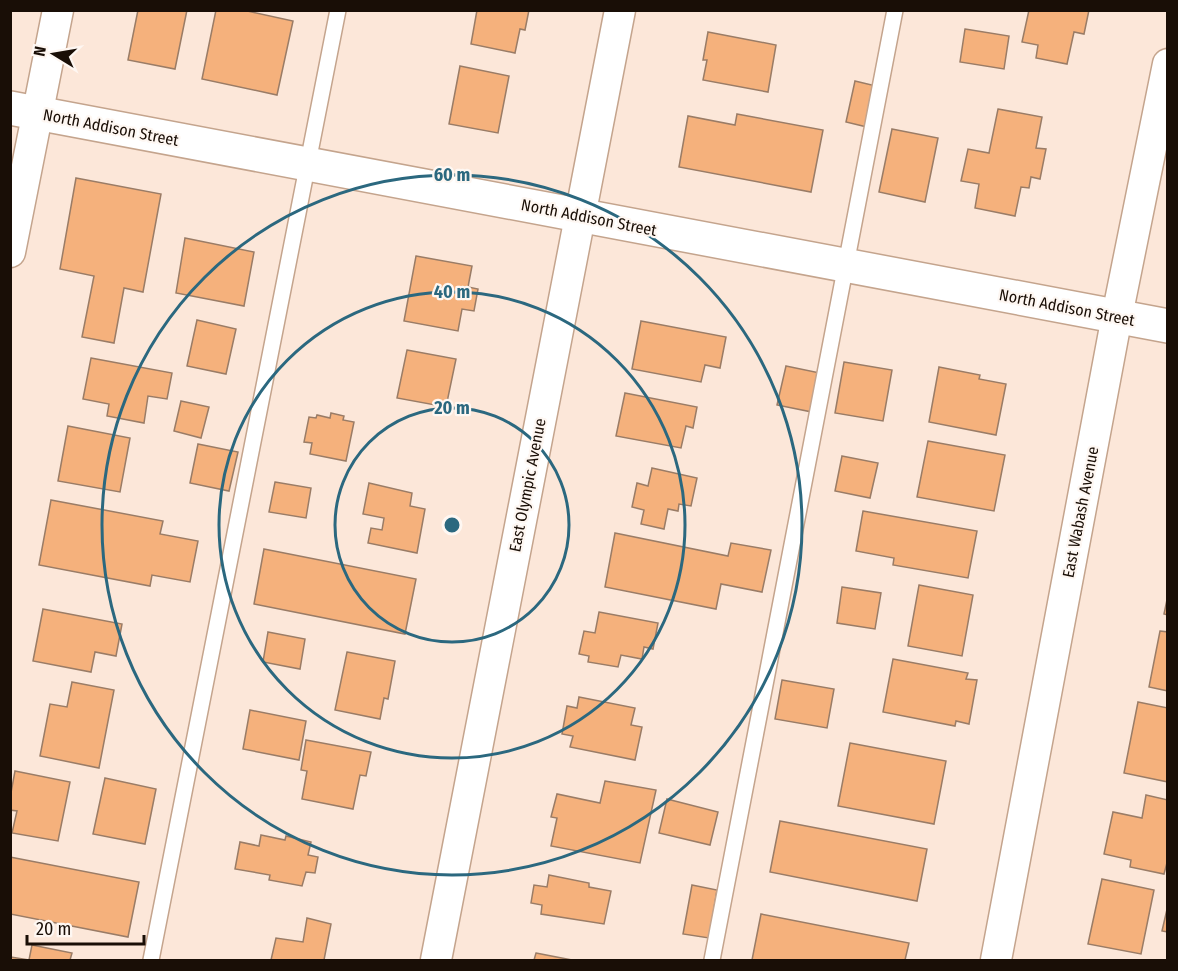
<svg xmlns="http://www.w3.org/2000/svg" width="1178" height="971" viewBox="0 0 1178 971" font-family="'Fira Sans Condensed',sans-serif">
	<style>
		.building { fill: #f5b17c; stroke: #9a7c66; stroke-width: 1.5 }
		.lines { fill: none; stroke-linecap: round; stroke-linejoin: round }
		.service-casing { stroke: #c4a48d; stroke-width: 18 }
		.minor-casing { stroke: #c4a48d; stroke-width: 33 }
		.tertiary-casing { stroke: #c4a48d; stroke-width: 36 }
		.service { stroke: #fff; stroke-width: 15 }
		.minor { stroke: #fff; stroke-width: 30 }
		.tertiary { stroke: #fff; stroke-width: 33 }
		.ring { fill: none; stroke: #2b687f; stroke-width: 3 }
		.labels { text-anchor: middle; stroke-width: 4.5; stroke-linejoin: round; paint-order: stroke }
		.street-label { font-size: 16px; fill: #190e06; stroke: #fef7f2 }
		.centre { fill: #2b687f; stroke: #fef7f2; stroke-width: 3 }
		.ring-label { font-size: 18px; text-anchor: middle; font-weight: bold; fill: #2b687f; stroke: #fef7f2; stroke-width: 4.5; stroke-linejoin: round; paint-order: stroke }
	</style>
	<rect width="100%" height="100%" fill="#fce7d9"/>
	<!-- building -->
	<g class="building">
		<polygon points="138,10 187,10 175,69 128,60"/>
		<polygon points="216,10 243,10 293,21 277,95 202,79"/>
		<polygon points="477,10 529,10 525,30 520,29 515,53 471,44"/>
		<polygon points="1029,10 1089,10 1084,34 1074,32 1067,64 1036,58 1038,45 1022,42"/>
		<polygon points="965,29 1009,36 1004,69 960,62"/>
		<polygon points="708,32 776,45 768,92 703,80 707,60 703,60"/>
		<polygon points="460,66 509,76 498,133 449,124"/>
		<polygon points="855,81 876,86 867,127 846,122"/>
		<polygon points="998,109 1042,117 1036,148 1046,149 1040,179 1031,177 1029,188 1021,187 1015,216 975,208 979,184 961,181 968,149 989,153"/>
		<polygon points="737,114 823,130 811,192 679,167 688,116 735,125"/>
		<polygon points="892,129 938,138 925,202 879,192"/>
		<polygon points="76,178 161,194 143,292 124,288 114,343 82,337 94,276 60,269"/>
		<polygon points="185,238 254,252 244,306 176,293"/>
		<polygon points="416,256 472,266 468,287 478,289 474,311 462,309 458,331 404,321"/>
		<polygon points="197,320 236,329 226,374 187,366"/>
		<polygon points="641,321 726,337 720,368 705,365 701,382 632,369"/>
		<polygon points="407,350 456,359 446,407 397,398"/>
		<polygon points="91,358 172,373 167,399 148,396 144,423 107,416 109,404 83,399"/>
		<polygon points="844,362 892,370 883,421 835,413"/>
		<polygon points="786,366 820,373 812,412 777,405"/>
		<polygon points="939,367 980,375 979,379 1006,384 996,435 929,422"/>
		<polygon points="625,393 697,407 693,428 686,426 681,448 616,436"/>
		<polygon points="181,401 209,407 201,438 174,431"/>
		<polygon points="331,413 344,416 343,420 354,422 346,461 310,454 312,443 304,442 309,417 316,418 317,415 330,418"/>
		<polygon points="68,426 130,438 120,492 58,481"/>
		<polygon points="928,441 1005,455 994,511 917,497"/>
		<polygon points="198,444 238,452 229,491 190,483"/>
		<polygon points="842,456 878,463 870,498 835,491"/>
		<polygon points="652,468 697,478 691,506 679,504 678,511 668,509 664,529 641,524 644,510 632,507 637,483 648,486"/>
		<polygon points="275,482 311,488 306,518 269,512"/>
		<polygon points="369,483 412,493 410,506 425,509 417,553 368,543 371,528 382,530 384,518 363,514"/>
		<polygon points="51,500 163,521 160,534 198,541 190,582 152,575 150,586 39,565"/>
		<polygon points="863,511 977,531 968,578 893,565 894,558 856,551"/>
		<polygon points="615,533 728,556 731,543 771,550 762,592 721,584 716,609 605,587"/>
		<polygon points="264,549 416,579 405,634 254,604"/>
		<polygon points="919,585 973,595 962,656 908,646"/>
		<polygon points="842,587 881,593 875,629 837,623"/>
		<polygon points="1168,595 1168,615 1164,614"/>
		<polygon points="43,609 122,624 116,656 95,652 91,672 33,661"/>
		<polygon points="599,612 658,623 653,649 644,647 642,659 621,655 618,667 588,662 589,656 579,654 584,631 595,633"/>
		<polygon points="1160,631 1168,632 1168,691 1149,687"/>
		<polygon points="268,632 305,639 300,669 263,662"/>
		<polygon points="347,652 395,661 388,699 384,698 380,719 335,710"/>
		<polygon points="893,659 968,673 966,679 977,680 969,724 956,721 955,726 883,712"/>
		<polygon points="782,680 834,689 827,728 775,719"/>
		<polygon points="72,682 114,690 99,768 40,756 50,704 67,707"/>
		<polygon points="579,697 635,708 631,725 642,727 635,760 570,747 573,736 562,734 567,706 577,708"/>
		<polygon points="1138,702 1168,708 1168,782 1124,773"/>
		<polygon points="250,710 306,721 299,760 243,749"/>
		<polygon points="306,740 371,752 366,776 360,775 353,809 302,799 307,771 301,770"/>
		<polygon points="850,743 946,761 934,824 838,806"/>
		<polygon points="15,771 70,782 58,841 12,833 17,811 10,810 10,798"/>
		<polygon points="105,778 156,789 145,844 93,834"/>
		<polygon points="605,781 656,790 640,863 551,846 557,818 551,817 557,794 600,803"/>
		<polygon points="1146,795 1168,800 1168,859 1164,874 1130,867 1131,860 1104,854 1113,812 1142,818"/>
		<polygon points="667,799 718,812 710,845 659,833"/>
		<polygon points="780,821 927,849 917,901 770,872"/>
		<polygon points="261,835 285,840 286,836 311,842 308,855 318,857 315,873 306,872 302,886 269,880 270,875 235,869 240,842 259,846"/>
		<polygon points="10,857 139,882 128,937 10,914"/>
		<polygon points="549,875 589,883 589,887 611,891 604,924 541,914 542,905 531,903 534,885 547,887"/>
		<polygon points="1102,879 1154,890 1141,954 1088,944"/>
		<polygon points="692,885 717,890 709,938 683,934"/>
		<polygon points="1168,905 1168,932 1162,931"/>
		<polygon points="761,914 909,943 905,960 752,960"/>
		<polygon points="307,918 331,924 324,960 271,960 276,938 303,942"/>
		<polygon points="32,945 72,953 70,960 10,960 10,957 29,960"/>
		<polygon points="536,953 572,960 534,960"/>
	</g>
	<g class="lines">
		<defs>
			<g id="service">
				<polyline points="151,960 338,10"/>
				<polyline points="712,960 895,10"/>
			</g>
			<g id="minor">
				<polyline points="10,252 58,10"/>
				<polyline points="436,960 620,10"/>
				<polyline points="996,960 1117,316 1168,64"/>
			</g>
			<polyline id="tertiary" points="10,108 1168,326"/>
		</defs>
		<!-- service casing -->
		<use href="#service" class="service-casing"/>
		<!-- minor casing -->
		<use href="#minor" class="minor-casing"/>
		<!-- tertiary casing -->
		<use href="#tertiary" class="tertiary-casing"/>
		<!-- service -->
		<use href="#service" class="service"/>
		<!-- minor -->
		<use href="#minor" class="minor"/>
		<!-- tertiary -->
		<use href="#tertiary" class="tertiary"/>
	</g>
	<!-- distance rings -->
	<g class="ring">
		<circle cx="452" cy="525" r="117"/>
		<circle cx="452" cy="525" r="233"/>
		<circle cx="452" cy="525" r="350"/>
	</g>
	<g class="labels">
		<!-- street labels -->
		<g class="street-label">
			<text transform="translate(111 127) rotate(11)" y="6">North Addison Street</text>
			<text transform="translate(589 217) rotate(11)" y="6">North Addison Street</text>
			<text transform="translate(1067 307) rotate(11)" y="6">North Addison Street</text>
			<text transform="translate(527 485) rotate(-79)" y="6">East Olympic Avenue</text>
			<text transform="translate(1080 512) rotate(-79)" y="6">East Wabash Avenue</text>
		</g>
	</g>
	<circle cx="452" cy="525" r="9" class="centre"/>
	<g class="ring-label">
		<text x="452" y="181">60 m</text>
		<text x="452" y="298">40 m</text>
		<text x="452" y="414">20 m</text>
	</g>
	<!-- border -->
	<rect width="1178" height="971" fill="none" stroke="#190e06" stroke-width="24"/>
	<!-- north arrow -->
	<g transform="translate(54 54) rotate(281)" stroke="#fef7f2" stroke-width="4.5" paint-order="stroke">
	<path d="M0-4.5L10 22L0 15L-10 22Z" fill="#190e06"/>
	<text y="-9" font-size="16" font-weight="bold" text-anchor="middle" fill="#190e06">N</text>
	</g>
	<!-- scale -->
	<path d="M27 935v9h117v-9" fill="none" stroke="#190e06" stroke-width="3"/>
	<text x="36" y="935" font-size="18" fill="#190e06" stroke="#fef7f2" stroke-width="4.5" paint-order="stroke">20 m</text>
</svg>
